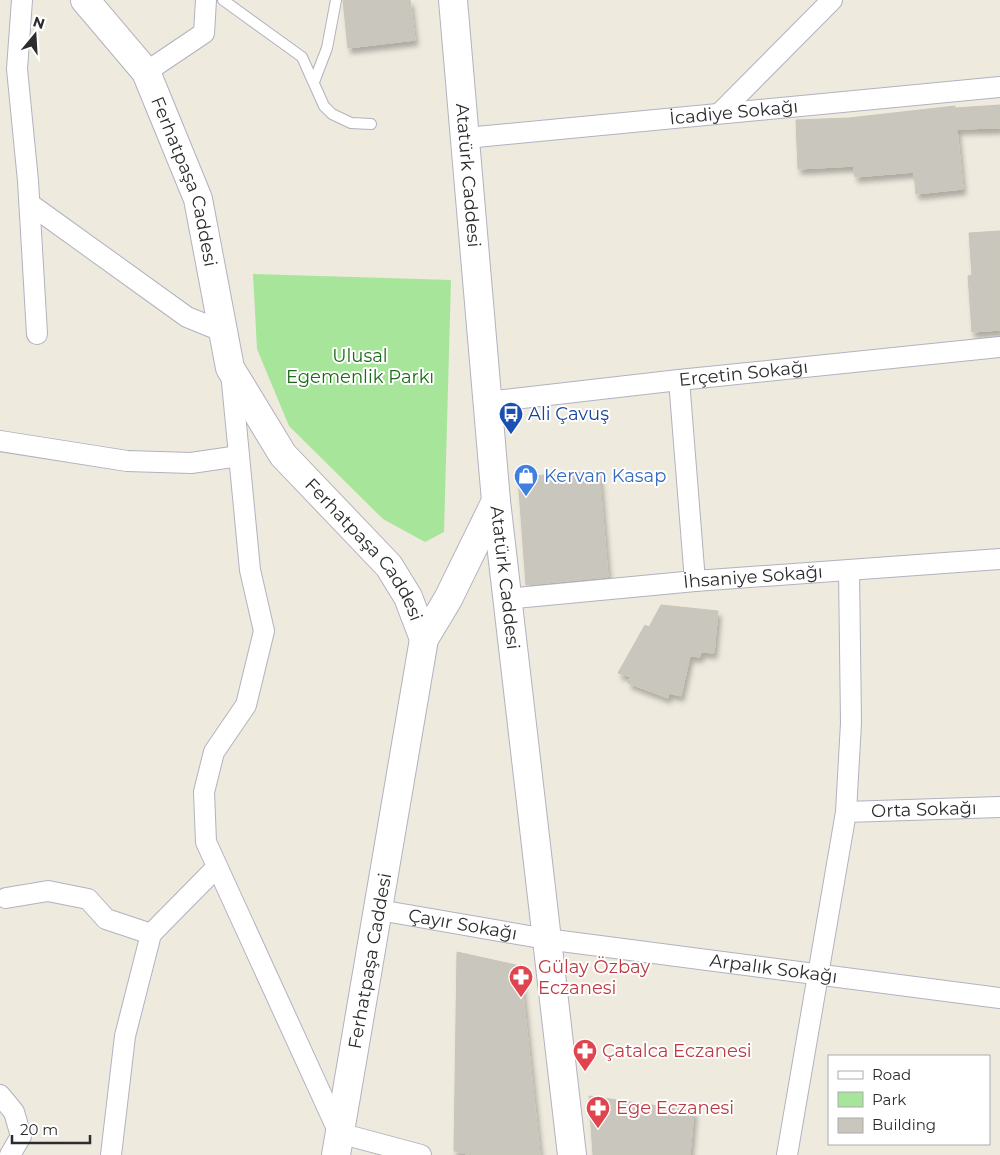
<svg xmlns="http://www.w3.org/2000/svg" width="1000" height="1155" viewBox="0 0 1000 1155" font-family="Montserrat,sans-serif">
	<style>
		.green { fill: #a7e59a }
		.building { fill: #c9c6be; stroke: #c9c6b8; filter: url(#shadow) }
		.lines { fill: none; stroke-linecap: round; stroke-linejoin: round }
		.service-casing { stroke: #b2b2c0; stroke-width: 12 }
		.minor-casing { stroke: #b2b2c0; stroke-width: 22 }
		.secondary-casing { stroke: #b2b2c0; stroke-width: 30 }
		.service { stroke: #fff; stroke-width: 10 }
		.minor { stroke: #fff; stroke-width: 20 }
		.secondary { stroke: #fff; stroke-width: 28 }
		.labels { text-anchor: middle; stroke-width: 4; stroke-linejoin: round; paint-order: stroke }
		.street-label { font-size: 18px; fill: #2c2c2c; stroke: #fff }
		.park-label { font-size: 18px; fill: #1d6b1a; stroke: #fff }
		.transit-label { font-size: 18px; fill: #164399; stroke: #fff; text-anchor: start }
		.shop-label { font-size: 18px; fill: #366cbe; stroke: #fff; text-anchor: start }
		.health-label { font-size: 18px; fill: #be3a42; stroke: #fff; text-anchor: start }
	</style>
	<defs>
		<filter id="shadow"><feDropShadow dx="3" dy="5.5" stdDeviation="2.5" flood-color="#0004"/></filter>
	</defs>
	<rect width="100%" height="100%" fill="#eeeade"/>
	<!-- green -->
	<polygon class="green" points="253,274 451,280 444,532 425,542 383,519 289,426 257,349"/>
	<!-- building -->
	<g class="building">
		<polygon points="343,0 410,0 415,40 348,48"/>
		<polygon points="1000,105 1000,128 957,129 963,189 916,194 914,172 855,177 854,166 798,169 796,120 849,118 955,106 955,108"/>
		<polygon points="1000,231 1000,330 972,332 968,276 972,275 969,233"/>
		<polygon points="599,471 608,577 526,585 518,477"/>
		<polygon points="661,605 718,611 714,653 701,652 700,657 690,656 681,696 669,693 668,698 628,683 630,677 618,673 645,625 649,627"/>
		<polygon points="457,952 520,966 540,1155 471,1155 454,1151"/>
		<polygon points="589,1096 694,1111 690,1155 593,1155"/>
	</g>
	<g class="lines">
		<defs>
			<g id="service">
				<polyline points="223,0 302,57 324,106 332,114 351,123 371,124"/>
				<polyline points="314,82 327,48 336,0"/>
			</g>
			<g id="minor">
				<polyline points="22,0 17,69 28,181 37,334"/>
				<polyline points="146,72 204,33 206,0"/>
				<polyline points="720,113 832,0"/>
				<path id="s1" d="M466 138 1000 87"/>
				<polyline points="30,204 187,317 224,332"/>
				<polyline points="231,372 250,570 264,631 246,705 214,752 204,792 206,842 339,1133 421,1155"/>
				<polyline points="679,380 695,581"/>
				<path id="s2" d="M487 402 679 380 1000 347"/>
				<polyline points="0,441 127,461 191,463 239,456"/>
				<path id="s3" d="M506 599 695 581 1000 559"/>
				<path id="s4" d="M846 812 1000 807"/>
				<polyline points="6,898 48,891 88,899 106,919 151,934"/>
				<path id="s5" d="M379 910 546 939 1000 998"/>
				<polyline points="0,1095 14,1112 21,1136 10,1155"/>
				<polyline points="111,1155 125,1036 151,934 216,868"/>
				<polyline points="787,1155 846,812 851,723 849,571"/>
			</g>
			<g id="secondary">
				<path id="s6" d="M85 0 146 72 198 199 230 368 283 455 389 566 408 597 424 639 336 1155"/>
				<path id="s7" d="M453 0 496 501 572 1155"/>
				<polyline points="424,639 448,599 496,501"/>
			</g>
		</defs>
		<!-- service casing -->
		<use href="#service" class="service-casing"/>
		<!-- minor casing -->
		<use href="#minor" class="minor-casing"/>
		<!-- secondary casing -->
		<use href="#secondary" class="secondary-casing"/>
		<!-- service -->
		<use href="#service" class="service"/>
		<!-- minor -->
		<use href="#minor" class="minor"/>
		<!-- secondary -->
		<use href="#secondary" class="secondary"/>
	</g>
	<!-- icons -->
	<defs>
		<symbol id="bus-pin" viewBox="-11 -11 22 30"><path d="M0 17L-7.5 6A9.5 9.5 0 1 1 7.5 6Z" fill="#1a4fb4" stroke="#fff"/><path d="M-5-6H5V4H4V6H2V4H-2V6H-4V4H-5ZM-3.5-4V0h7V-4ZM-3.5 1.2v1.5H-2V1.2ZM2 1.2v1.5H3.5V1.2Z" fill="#fff"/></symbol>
		<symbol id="shop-pin" viewBox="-11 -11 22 30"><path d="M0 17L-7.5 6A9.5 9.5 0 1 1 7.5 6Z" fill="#3f7fe0" stroke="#fff"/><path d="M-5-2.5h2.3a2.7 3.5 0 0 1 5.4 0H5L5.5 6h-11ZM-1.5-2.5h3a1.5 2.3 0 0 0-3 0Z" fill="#fff"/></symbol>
		<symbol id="pharmacy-pin" viewBox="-11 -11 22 30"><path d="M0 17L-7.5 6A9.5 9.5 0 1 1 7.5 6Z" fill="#e0444e" stroke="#fff"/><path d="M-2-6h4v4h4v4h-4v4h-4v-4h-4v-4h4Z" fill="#fff"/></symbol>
	</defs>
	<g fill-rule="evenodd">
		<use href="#bus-pin" x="497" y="400" width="28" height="38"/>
		<use href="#shop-pin" x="512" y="462" width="28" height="38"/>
		<use href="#pharmacy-pin" x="507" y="963" width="28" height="38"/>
		<use href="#pharmacy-pin" x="571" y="1037" width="28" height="38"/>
		<use href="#pharmacy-pin" x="584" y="1094" width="28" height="38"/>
	</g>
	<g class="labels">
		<!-- street labels -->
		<g class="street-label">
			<text dy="6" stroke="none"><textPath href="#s1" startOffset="269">İcadiye Sokağı</textPath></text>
			<text dy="6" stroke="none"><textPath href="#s7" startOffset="176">Atatürk Caddesi</textPath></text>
			<text dy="6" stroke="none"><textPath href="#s6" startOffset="211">Ferhatpaşa Caddesi</textPath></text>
			<text dy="6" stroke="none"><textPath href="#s2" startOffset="258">Erçetin Sokağı</textPath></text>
			<text dy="6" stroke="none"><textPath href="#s6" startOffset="631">Ferhatpaşa Caddesi</textPath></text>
			<text dy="6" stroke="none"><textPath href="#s7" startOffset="580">Atatürk Caddesi</textPath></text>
			<text dy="6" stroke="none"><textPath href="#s3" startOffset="248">İhsaniye Sokağı</textPath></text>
			<text dy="6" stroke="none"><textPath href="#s4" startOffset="78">Orta Sokağı</textPath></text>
			<text dy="6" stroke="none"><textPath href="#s5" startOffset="85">Çayır Sokağı</textPath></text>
			<text transform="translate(370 961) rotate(-80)" y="6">Ferhatpaşa Caddesi</text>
			<text dy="6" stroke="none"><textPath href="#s5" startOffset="399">Arpalık Sokağı</textPath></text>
		</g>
		<!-- park labels -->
		<g class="park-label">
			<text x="360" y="362">Ulusal<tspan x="360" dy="21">Egemenlik Parkı</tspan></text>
		</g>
		<!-- transit labels -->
		<g class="transit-label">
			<text x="528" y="420">Ali Çavuş</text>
		</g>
		<!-- shop labels -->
		<g class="shop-label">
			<text x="544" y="482">Kervan Kasap</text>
		</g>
		<!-- health labels -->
		<g class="health-label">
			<text x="538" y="973">Gülay Özbay<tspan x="538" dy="21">Eczanesi</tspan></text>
			<text x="602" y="1057">Çatalca Eczanesi</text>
			<text x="616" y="1114">Ege Eczanesi</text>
		</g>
	</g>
	<!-- legend -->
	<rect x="828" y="1055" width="162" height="90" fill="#ffffff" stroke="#ababab"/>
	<rect x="838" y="1071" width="25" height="8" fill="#ffffff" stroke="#ababab"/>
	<text x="872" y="1080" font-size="15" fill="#2c2c2c">Road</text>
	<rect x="838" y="1092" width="25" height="15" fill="#a7e59a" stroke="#ababab"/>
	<text x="872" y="1105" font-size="15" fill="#2c2c2c">Park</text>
	<rect x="838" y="1118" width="25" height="15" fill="#c9c6be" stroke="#ababab"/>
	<text x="872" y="1130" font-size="15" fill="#2c2c2c">Building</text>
	<!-- north arrow -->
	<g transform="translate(35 35) rotate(18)" stroke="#ffffff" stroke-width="4" paint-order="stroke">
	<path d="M0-4L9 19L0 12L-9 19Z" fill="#2c2c2c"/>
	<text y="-8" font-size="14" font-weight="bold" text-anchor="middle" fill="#2c2c2c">N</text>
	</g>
	<!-- scale -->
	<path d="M12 1135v8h78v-8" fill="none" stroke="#2c2c2c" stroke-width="2.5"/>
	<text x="20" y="1135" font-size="15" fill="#2c2c2c" stroke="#ffffff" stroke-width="4" paint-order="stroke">20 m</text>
</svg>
